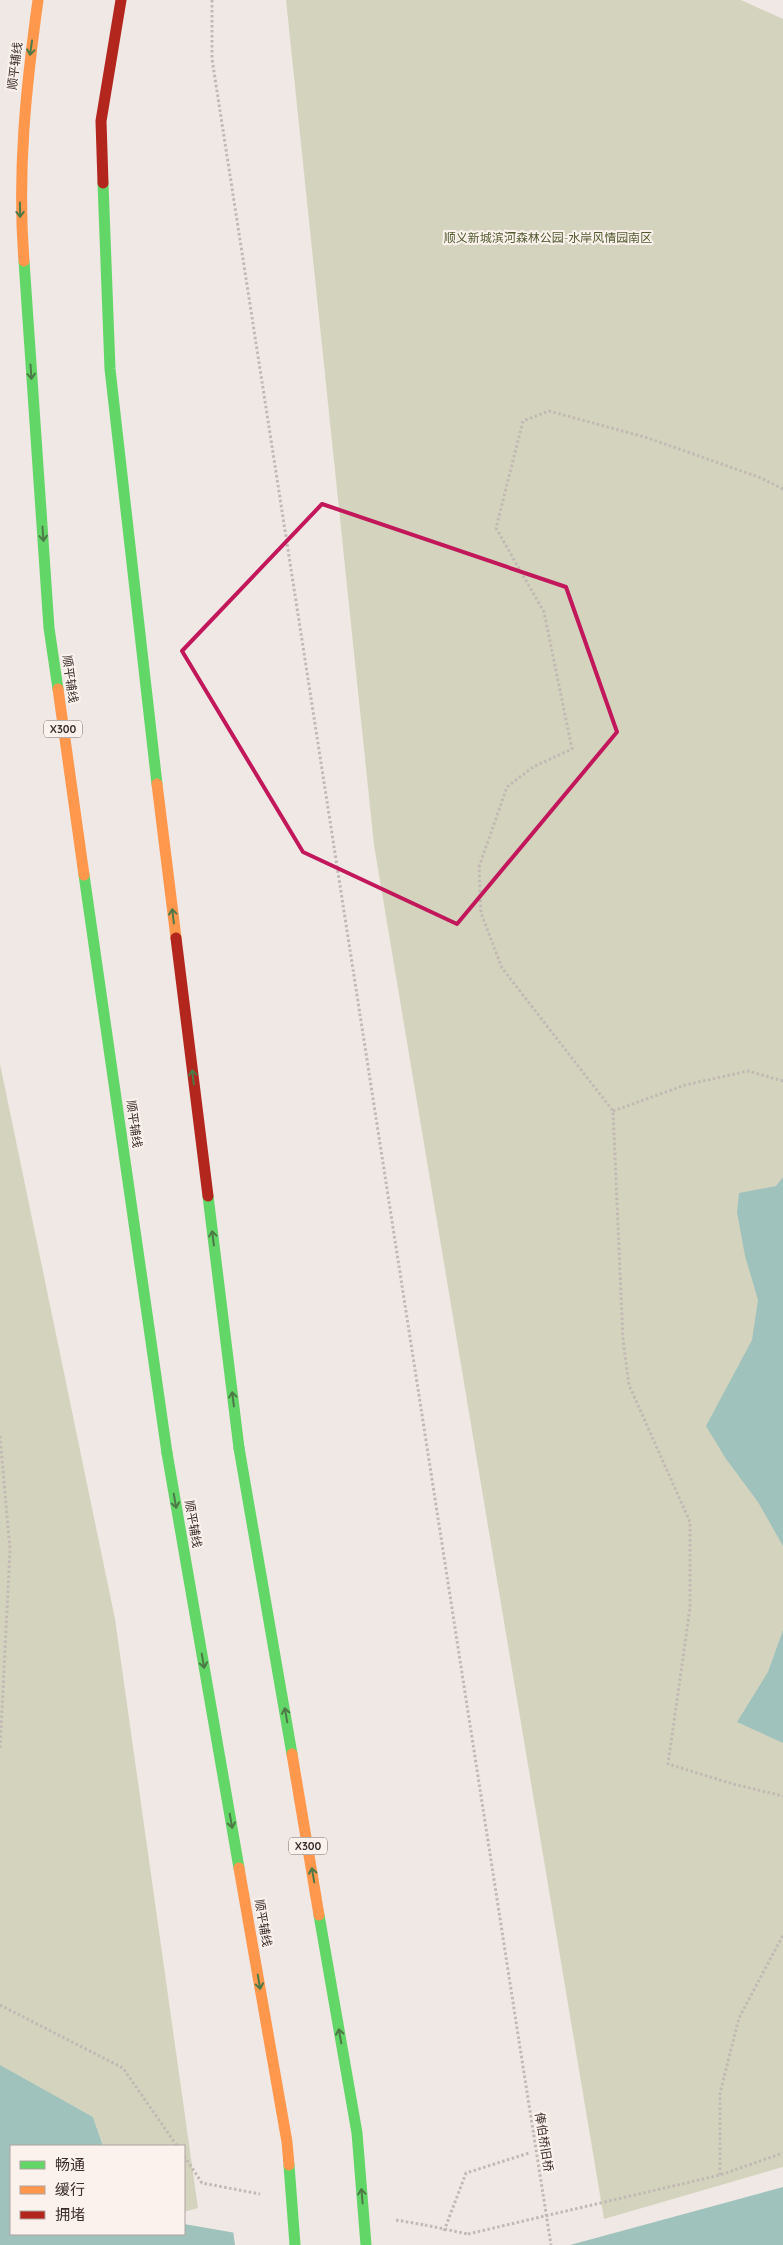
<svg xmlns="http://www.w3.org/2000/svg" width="783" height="2245" viewBox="0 0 783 2245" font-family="Quicksand,'Noto Sans SC',sans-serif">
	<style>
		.green { fill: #d4d4be }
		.water { fill: #a0c2bd }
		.pier { fill: #f0e8e4 }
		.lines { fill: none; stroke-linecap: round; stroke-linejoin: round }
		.path { stroke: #c2b9b5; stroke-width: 3; stroke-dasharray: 2.5 2.5; stroke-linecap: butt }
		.fast { stroke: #63d668; stroke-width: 11 }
		.slow { stroke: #ff974d; stroke-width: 11 }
		.jam { stroke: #b3261e; stroke-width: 11 }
		.path-bridge { stroke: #c2b9b5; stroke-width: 3; stroke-dasharray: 2.5 2.5; stroke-linecap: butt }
		.fast-bridge { stroke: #63d668; stroke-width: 11 }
		.slow-bridge { stroke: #ff974d; stroke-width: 11 }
		.oneway { stroke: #4d7946 }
		.marked { fill: none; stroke: #c2185b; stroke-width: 4; stroke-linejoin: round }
		.labels { text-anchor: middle; stroke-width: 4; stroke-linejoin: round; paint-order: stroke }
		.shield { fill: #fbf2ed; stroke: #756864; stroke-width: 1 }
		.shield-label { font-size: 11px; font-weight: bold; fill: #3b2d2a }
		.street-label { font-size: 12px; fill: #3b2d2a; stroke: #fbf2ed }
		.park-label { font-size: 12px; fill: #505a2d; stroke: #fbf2ed }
	</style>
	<rect width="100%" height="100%" fill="#f0e8e4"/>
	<!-- green -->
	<g class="green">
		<polygon points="286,0 741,0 783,19 783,2167 604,2219 374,845"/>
		<polygon points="0,1064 115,1619 198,2208 184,2212 184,2146 103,2146 93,2117 0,2067"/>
	</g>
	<!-- water -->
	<g class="water">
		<polygon points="783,1177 783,1546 758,1502 726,1459 706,1426 752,1340 758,1300 745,1256 737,1212 739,1193 776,1186"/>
		<polygon points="783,1630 783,1743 737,1722 768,1672"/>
		<polygon points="0,2065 93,2117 103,2146 11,2146 11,2234 184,2234 184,2224 304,2245 0,2245"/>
		<polygon points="783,2187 783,2245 570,2245"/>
	</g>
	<!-- pier -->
	<polygon class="pier" points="233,2230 305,2243 307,2245 235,2245"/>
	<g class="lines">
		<!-- path -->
		<g class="path">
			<polyline points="212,0 212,59 519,2041"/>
			<polyline points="783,489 761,478 648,438 549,411 523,421 496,528 544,612 572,749 533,767 507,787 479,867 481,913 502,968 613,1111 623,1340 629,1385 690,1522 690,1608 668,1764 733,1784 783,1796"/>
			<polyline points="613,1111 685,1085 748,1071 783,1081"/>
			<polyline points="0,1436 10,1550 0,1750"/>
			<polyline points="0,2005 123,2068 177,2146"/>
			<polyline points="184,2156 202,2183 260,2194"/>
			<polyline points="720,2175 720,2093 739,2018 783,1935"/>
			<polyline points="396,2220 425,2225"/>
			<polyline points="444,2231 466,2173 529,2153"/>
			<polyline points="468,2234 720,2175 783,2153"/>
		</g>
		<!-- fast -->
		<g class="fast">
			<polyline points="103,183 110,369 157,784"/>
			<polyline points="24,261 49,628 58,689"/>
			<polyline points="84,875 167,1453"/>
			<polyline points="208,1196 239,1448"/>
		</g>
		<!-- slow -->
		<g class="slow">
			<path d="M24 261C17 173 26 87 38 0"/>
			<polyline points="58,689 84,875"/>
			<polyline points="157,784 176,938"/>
		</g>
		<!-- jam -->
		<g class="jam">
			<polyline points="103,183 101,121 121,0"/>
			<polyline points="176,938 208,1196"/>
		</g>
		<!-- path-bridge -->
		<g class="path-bridge">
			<polyline points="519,2041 551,2245"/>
			<polyline points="425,2225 468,2234"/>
		</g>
		<!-- fast-bridge -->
		<g class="fast-bridge">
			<polyline points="239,1448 292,1754"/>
			<polyline points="167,1453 239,1868"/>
			<polyline points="319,1915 357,2133 366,2245"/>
			<polyline points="289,2165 295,2245"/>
		</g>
		<!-- slow-bridge -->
		<g class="slow-bridge">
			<polyline points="292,1754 319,1915"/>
			<polyline points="239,1868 287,2142 289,2165"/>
		</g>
	</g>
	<!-- one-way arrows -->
	<defs><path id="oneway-shaft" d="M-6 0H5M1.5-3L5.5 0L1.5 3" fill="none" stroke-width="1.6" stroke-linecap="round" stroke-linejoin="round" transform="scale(1.25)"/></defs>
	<g class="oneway">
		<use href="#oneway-shaft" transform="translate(31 48) rotate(98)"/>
		<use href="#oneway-shaft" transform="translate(20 210) rotate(89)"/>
		<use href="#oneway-shaft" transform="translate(31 372) rotate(86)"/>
		<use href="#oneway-shaft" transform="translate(43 534) rotate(86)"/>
		<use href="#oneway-shaft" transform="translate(173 916) rotate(-97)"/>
		<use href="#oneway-shaft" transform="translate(193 1077) rotate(-97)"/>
		<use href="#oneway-shaft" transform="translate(213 1238) rotate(-97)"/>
		<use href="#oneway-shaft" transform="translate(233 1399) rotate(-97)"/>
		<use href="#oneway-shaft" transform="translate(175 1501) rotate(80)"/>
		<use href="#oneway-shaft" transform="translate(203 1661) rotate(80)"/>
		<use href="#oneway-shaft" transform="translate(286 1715) rotate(-100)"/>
		<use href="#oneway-shaft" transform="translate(231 1821) rotate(80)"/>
		<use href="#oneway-shaft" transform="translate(313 1875) rotate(-100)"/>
		<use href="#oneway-shaft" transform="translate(259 1982) rotate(80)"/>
		<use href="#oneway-shaft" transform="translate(340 2036) rotate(-100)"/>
		<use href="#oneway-shaft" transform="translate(362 2196) rotate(-95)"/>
	</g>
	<!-- marked area -->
	<path class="marked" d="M322 504 566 587 617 732 457 924 303 852 182 651Z"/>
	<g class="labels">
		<!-- shield labels -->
		<g class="shield">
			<rect x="44" y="720.5" width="38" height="17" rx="4"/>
			<rect x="289" y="1837.5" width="38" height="17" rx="4"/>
		</g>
		<g class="shield-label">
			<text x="63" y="733">X300</text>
			<text x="308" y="1850">X300</text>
		</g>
		<!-- street labels -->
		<g class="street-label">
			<text transform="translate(15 66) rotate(-83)" y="4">顺平辅线</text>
			<text transform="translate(70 679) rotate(82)" y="4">顺平辅线</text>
			<text transform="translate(134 1124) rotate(82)" y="4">顺平辅线</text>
			<text transform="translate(193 1524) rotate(80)" y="4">顺平辅线</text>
			<text transform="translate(263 1923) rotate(80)" y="4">顺平辅线</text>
			<text transform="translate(544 2142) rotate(81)" y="4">俸伯桥旧桥</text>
		</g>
		<!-- park labels -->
		<g class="park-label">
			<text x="548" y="242">顺义新城滨河森林公园-水岸风情园南区</text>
		</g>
	</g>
	<!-- legend -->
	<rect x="10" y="2145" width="175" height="90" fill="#fbf2ed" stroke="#aea39f"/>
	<rect x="20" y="2161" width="25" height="8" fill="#63d668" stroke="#aea39f"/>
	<text x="55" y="2170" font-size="15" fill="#3b2d2a">畅通</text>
	<rect x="20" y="2186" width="25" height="8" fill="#ff974d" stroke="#aea39f"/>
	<text x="55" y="2195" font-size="15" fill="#3b2d2a">缓行</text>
	<rect x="20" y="2211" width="25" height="8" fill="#b3261e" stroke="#aea39f"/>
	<text x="55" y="2220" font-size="15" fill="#3b2d2a">拥堵</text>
</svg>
